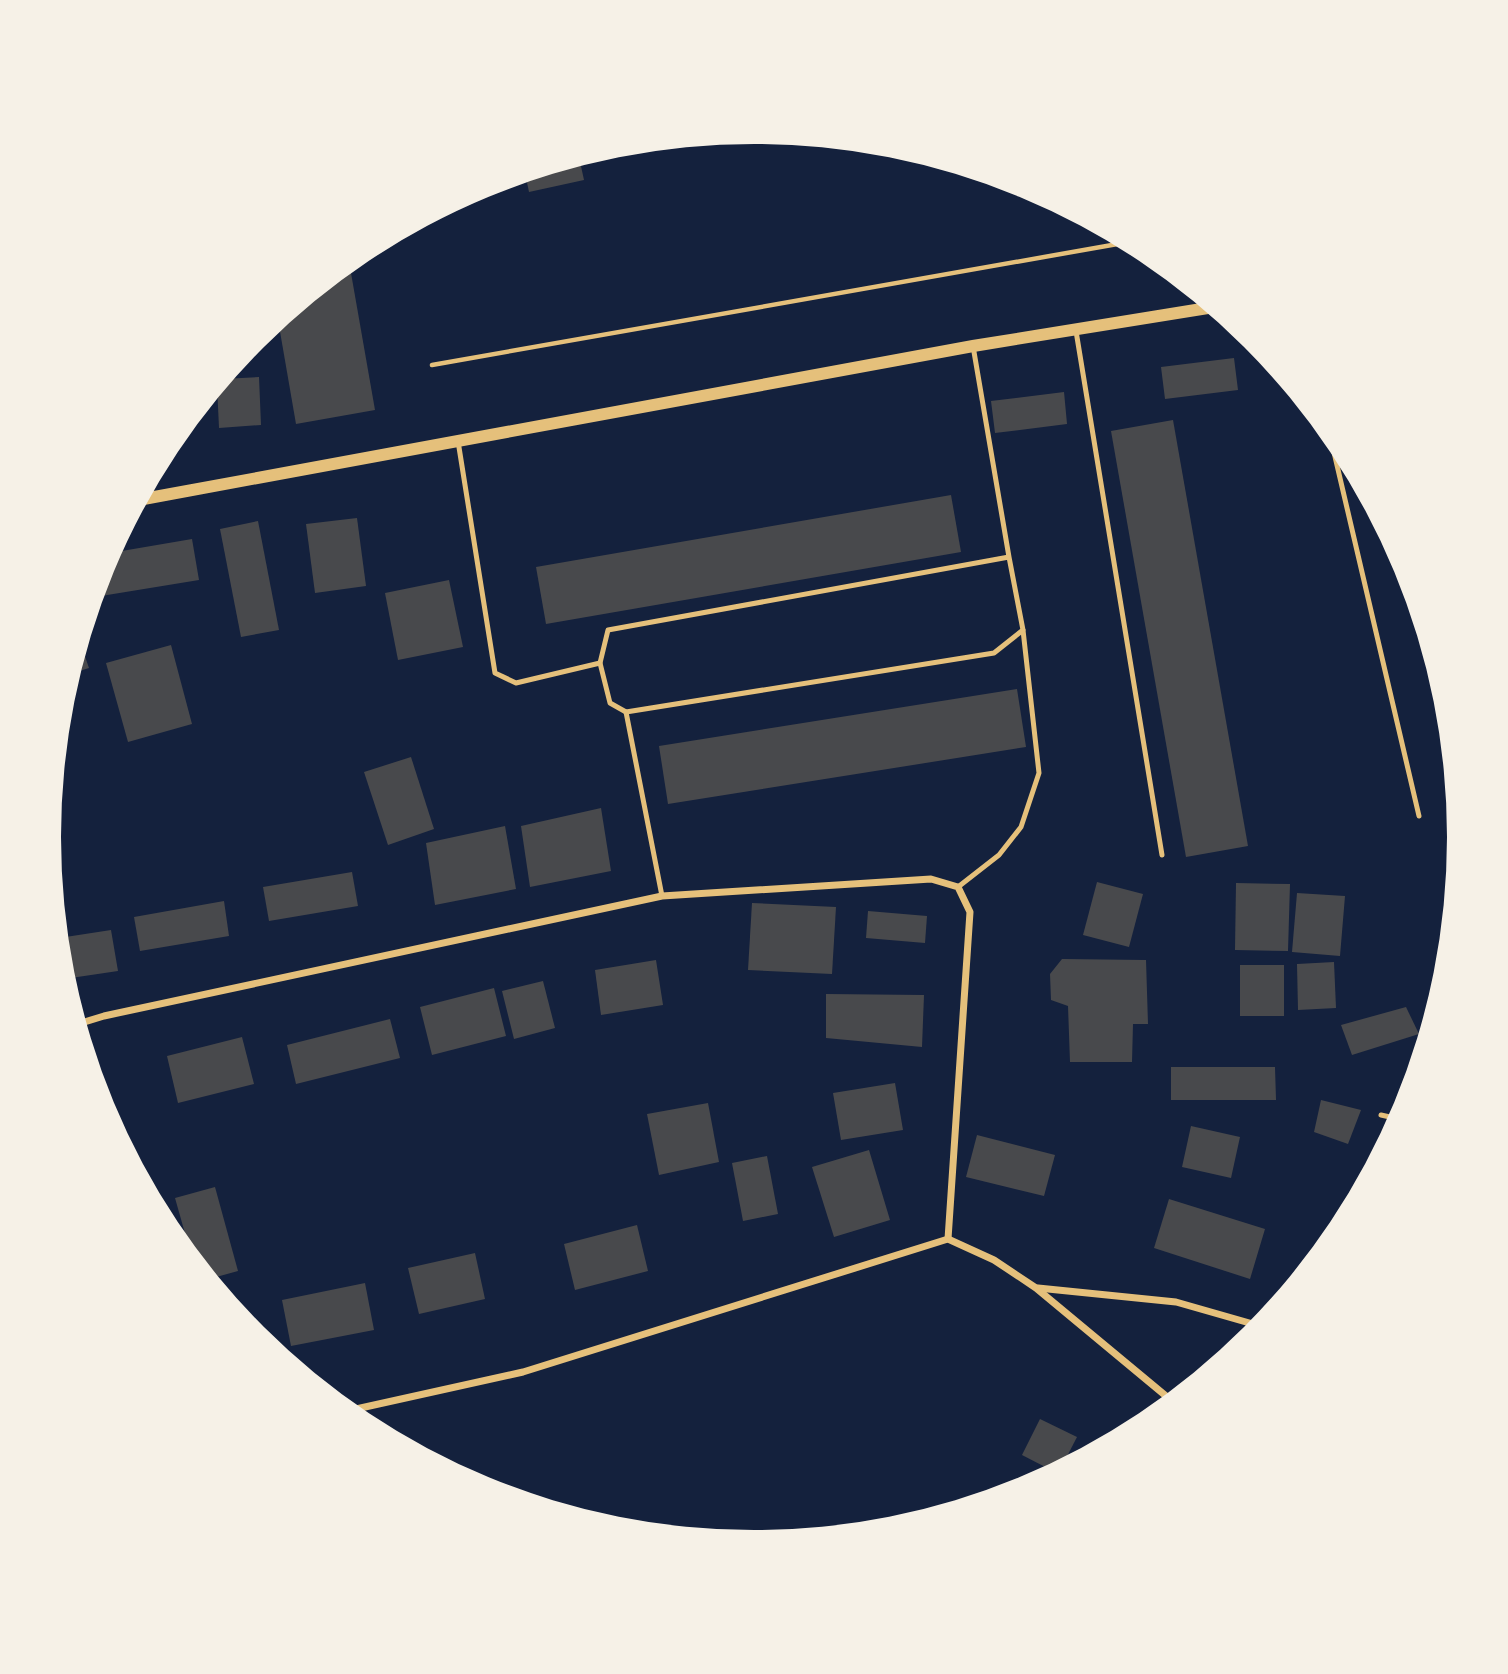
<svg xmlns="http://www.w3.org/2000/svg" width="1508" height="1674" viewBox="0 0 1508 1674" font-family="'Nunito Sans',sans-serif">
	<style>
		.building { fill: #48494c }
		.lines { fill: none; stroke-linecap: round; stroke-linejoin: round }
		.path { stroke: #e5c07b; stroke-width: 4.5 }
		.service { stroke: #e5c07b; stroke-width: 5 }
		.minor { stroke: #e5c07b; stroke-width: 7 }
		.tertiary { stroke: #e5c07b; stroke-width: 12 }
	</style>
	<rect width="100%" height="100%" fill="#14213d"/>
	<!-- building -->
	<g class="building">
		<polygon points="579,157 584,180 529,192 525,173"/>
		<polygon points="351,273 375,410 296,424 278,320 331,276"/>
		<polygon points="1234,358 1238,390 1165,399 1161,367"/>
		<polygon points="259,377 261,425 219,428 217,385 222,379"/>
		<polygon points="1064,392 1067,424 995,433 991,401"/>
		<polygon points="1173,420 1248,846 1186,857 1111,431"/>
		<polygon points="951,495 961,552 546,624 536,567"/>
		<polygon points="357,518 366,586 315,593 306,524"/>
		<polygon points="258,521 279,630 241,637 220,529"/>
		<polygon points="192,539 199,580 95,597 110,553"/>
		<polygon points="449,580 463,647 398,660 385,593"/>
		<polygon points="80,642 89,668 70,674 71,671"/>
		<polygon points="171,645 192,724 128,742 106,663"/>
		<polygon points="1429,652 1446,700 1453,774 1451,774"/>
		<polygon points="1017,689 1026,747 668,804 659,746"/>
		<polygon points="411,757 434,829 388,845 364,772"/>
		<polygon points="601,808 611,871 530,887 521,826"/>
		<polygon points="505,826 516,889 435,905 426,843"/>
		<polygon points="352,872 358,906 269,921 263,887"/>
		<polygon points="1097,882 1143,894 1129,947 1083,935"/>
		<polygon points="1236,883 1290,884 1288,951 1235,950"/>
		<polygon points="1297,893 1345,896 1340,956 1292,952"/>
		<polygon points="224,901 229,936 140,951 134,917"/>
		<polygon points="752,903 836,907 832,974 748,970"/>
		<polygon points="868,911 927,916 925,943 866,938"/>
		<polygon points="111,930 118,971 64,979 59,938"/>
		<polygon points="1062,959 1146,960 1148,1024 1133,1024 1132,1062 1070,1062 1068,1006 1051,1000 1050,974"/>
		<polygon points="656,960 663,1005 601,1015 595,970"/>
		<polygon points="1334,962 1336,1008 1298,1010 1297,964"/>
		<rect x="1240" y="965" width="44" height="51"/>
		<polygon points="543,981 555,1028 514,1039 502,991"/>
		<polygon points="494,988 506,1036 432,1055 420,1007"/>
		<polygon points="826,994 924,995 922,1047 826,1038"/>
		<polygon points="1406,1007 1419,1034 1352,1055 1341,1025"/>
		<polygon points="390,1019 400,1058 296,1084 287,1045"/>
		<polygon points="242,1037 254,1084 178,1103 167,1056"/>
		<polygon points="1171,1067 1275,1067 1276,1100 1171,1100"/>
		<polygon points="895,1083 903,1130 841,1140 833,1093"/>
		<polygon points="1321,1100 1361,1110 1348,1144 1314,1132"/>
		<polygon points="708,1103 719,1162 659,1175 647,1114"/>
		<polygon points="1191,1126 1240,1137 1231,1178 1182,1167"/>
		<polygon points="977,1135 1055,1155 1044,1196 966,1177"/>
		<polygon points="869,1150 890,1220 834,1237 812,1167"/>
		<polygon points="767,1156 778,1214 743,1221 732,1163"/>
		<polygon points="215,1187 238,1271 209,1279 192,1258 175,1198"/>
		<polygon points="1169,1199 1265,1229 1250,1279 1154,1248"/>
		<polygon points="637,1225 648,1271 575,1290 564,1244"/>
		<polygon points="475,1253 485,1299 419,1314 408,1268"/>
		<polygon points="365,1283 374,1330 291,1346 282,1300"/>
		<polygon points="1040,1419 1077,1437 1061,1468 1055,1472 1022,1455"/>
	</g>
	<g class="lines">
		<!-- path -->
		<polyline class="path" points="432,365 1129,242"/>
		<!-- service -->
		<g class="service">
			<polyline points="1076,331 1162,855"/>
			<polyline points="973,346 1009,557 608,630 600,663 610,703 626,712 994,653 1023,630 1009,557"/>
			<polyline points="1329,431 1419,816"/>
			<polyline points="458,441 495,673 516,683 600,663"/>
			<polyline points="626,712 662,896"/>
			<polyline points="958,887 999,855 1021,827 1039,773 1023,630"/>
			<polyline points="1381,1115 1399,1119"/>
		</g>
		<!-- minor -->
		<g class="minor">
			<polyline points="78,1024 104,1016 662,896 931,879 958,887 970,912 948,1239"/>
			<polyline points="1038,1288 1176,1302 1260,1326"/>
			<polyline points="347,1411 523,1372 948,1239 994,1260 1036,1288 1172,1401"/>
		</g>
		<!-- tertiary -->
		<polyline class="tertiary" points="138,500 973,346 1214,307"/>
	</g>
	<!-- crop -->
	<path d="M0 0H1508V1674H0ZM61 837a693 693 0 1 1 1386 0a693 693 0 1 1-1386 0Z" fill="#f6f1e7" fill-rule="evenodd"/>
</svg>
